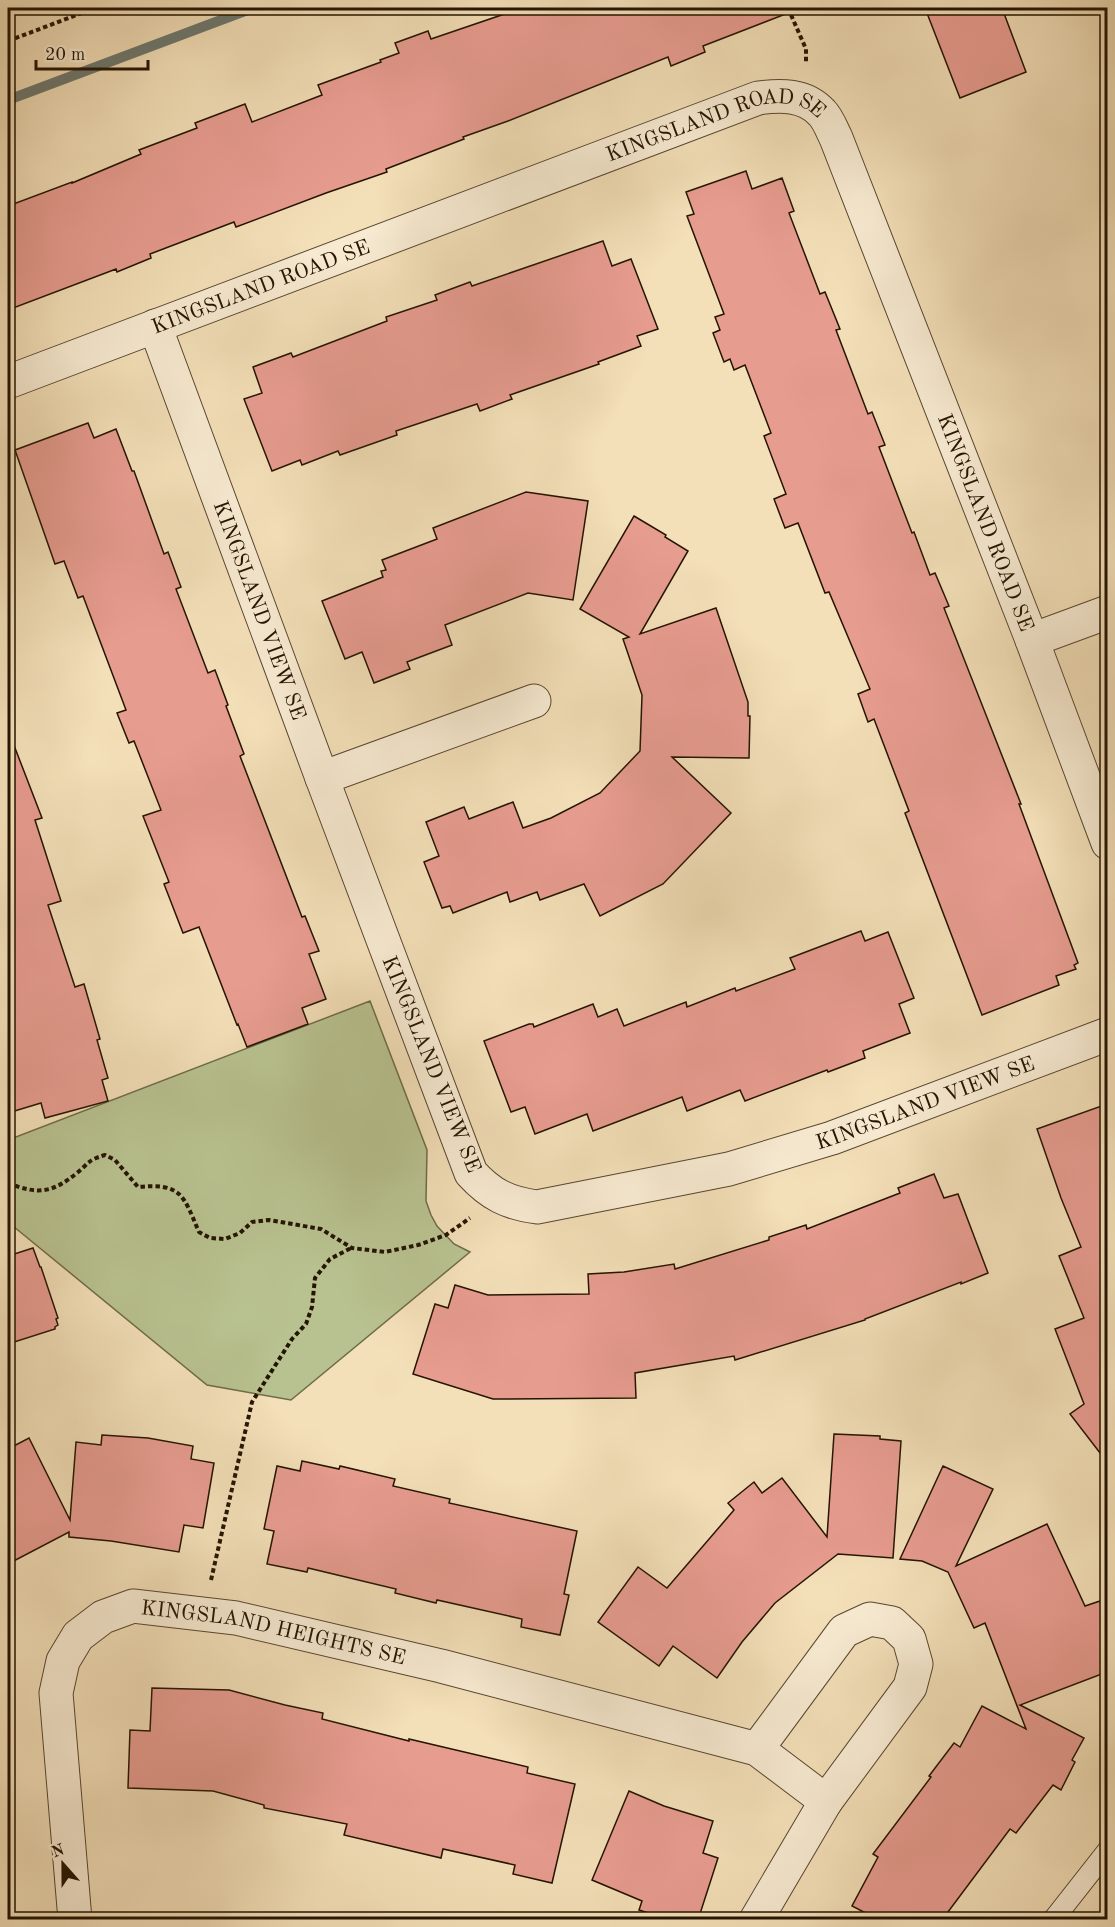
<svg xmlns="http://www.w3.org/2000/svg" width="1115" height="1927" viewBox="0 0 1115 1927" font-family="'Old Standard TT',serif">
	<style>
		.green { fill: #b8c290; stroke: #6e6b49; stroke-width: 1.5 }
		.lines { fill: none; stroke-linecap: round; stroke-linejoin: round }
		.stream { stroke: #6d786f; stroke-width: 10 }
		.building { fill: #e79c90; stroke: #241402; stroke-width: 1.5 }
		.service-casing { stroke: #584730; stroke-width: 22 }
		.minor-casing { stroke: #584730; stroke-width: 35 }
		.path { stroke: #241402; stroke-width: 4; stroke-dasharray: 4.5 3; stroke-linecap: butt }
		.service { stroke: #f7ead1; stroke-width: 20 }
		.minor { stroke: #f7ead1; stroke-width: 33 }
		.labels { text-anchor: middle; stroke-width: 4.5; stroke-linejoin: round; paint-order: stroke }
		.street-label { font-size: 21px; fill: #241402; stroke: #f7ead1 }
	</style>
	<rect width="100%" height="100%" fill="#f3dfb8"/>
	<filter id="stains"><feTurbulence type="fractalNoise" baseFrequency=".00333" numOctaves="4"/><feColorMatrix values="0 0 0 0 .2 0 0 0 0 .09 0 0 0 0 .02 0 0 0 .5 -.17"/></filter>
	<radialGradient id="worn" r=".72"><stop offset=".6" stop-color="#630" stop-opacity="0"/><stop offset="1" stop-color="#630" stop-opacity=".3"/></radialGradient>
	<!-- green -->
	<polygon class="green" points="370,1001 427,1150 426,1201 431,1215 437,1226 454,1244 470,1252 291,1400 207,1385 8,1222 8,1140"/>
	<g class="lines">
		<!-- stream -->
		<polyline class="stream" points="8,100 253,8"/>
	</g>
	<!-- building -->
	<g class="building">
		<polygon points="522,8 796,8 796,10 703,46 705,52 671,66 668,57 508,121 463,137 464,139 386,169 387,172 326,193 236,227 234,222 150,254 151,258 117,272 116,269 8,310 8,206 72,182 72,183 141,154 139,150 197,128 195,123 245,104 252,122 322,95 318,85 381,62 380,60 399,53 395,43 428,31 431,39"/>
		<polygon points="925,8 1002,8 1026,72 960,98"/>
		<polygon points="746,171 752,189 782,178 794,211 789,213 820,294 825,292 840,329 836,330 868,414 872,412 885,445 879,447 912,533 914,532 930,575 935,573 949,606 944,608 1021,804 1019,804 1078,963 1074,965 1076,969 1056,976 1059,985 982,1015 905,813 909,811 874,719 868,722 858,694 870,689 829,592 825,593 798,523 785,528 774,499 786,494 764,436 771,433 745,365 734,370 730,359 724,362 713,333 720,330 715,317 724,314 687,216 694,214 686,192"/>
		<polygon points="603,241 612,266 631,259 658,329 637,336 641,346 598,362 599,364 510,395 512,399 480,411 477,404 396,431 397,435 340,455 338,451 302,465 300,460 272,471 244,399 262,393 253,367 291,353 293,357 387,321 386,317 437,300 435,295 470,282 472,286"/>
		<polygon points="88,423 94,438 116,429 132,471 134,471 164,554 168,552 181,587 176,589 208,673 215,670 228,705 226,706 244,754 240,756 302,917 305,916 319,951 309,954 326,999 302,1008 308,1024 247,1047 238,1024 237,1025 199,927 183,933 164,884 169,882 143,816 161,810 134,741 129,743 117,713 126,710 83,596 78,598 64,561 55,564 15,450"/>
		<polygon points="526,492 588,501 573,600 528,593 445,625 452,645 407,662 410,669 374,683 362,652 345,659 322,601 383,577 381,571 386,570 382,560 437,539 433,528"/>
		<polygon points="634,516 666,535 665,537 688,551 640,634 716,608 748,702 748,716 750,716 749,758 672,757 731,813 663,884 600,916 584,884 540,900 537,892 510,902 507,892 453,913 450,906 442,908 424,862 439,856 426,822 464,807 469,819 513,802 523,828 551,818 600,793 640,751 642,695 623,639 629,637 580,609"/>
		<polygon points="8,735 10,735 42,818 35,820 61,901 48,905 75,987 84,984 100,1039 97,1040 108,1078 102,1080 108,1101 45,1118 41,1103 8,1113"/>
		<polygon points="861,931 865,941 888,932 914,998 899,1004 910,1033 863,1051 865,1058 828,1072 827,1070 745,1101 740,1090 687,1111 682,1097 593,1131 587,1114 535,1134 525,1107 511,1112 484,1041 529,1024 533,1024 534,1027 593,1004 598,1017 617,1009 624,1026 686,1002 687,1007 735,988 736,991 795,969 790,958"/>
		<polygon points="1107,1104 1107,1462 1070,1414 1084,1404 1055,1329 1084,1318 1059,1256 1081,1247 1061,1198 1037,1129"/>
		<polygon points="934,1174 944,1198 958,1194 988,1273 961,1284 961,1282 865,1319 865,1320 735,1360 734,1356 635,1373 636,1398 493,1399 413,1374 435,1304 448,1308 455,1285 488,1295 589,1294 588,1274 624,1272 674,1264 675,1269 769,1240 769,1237 806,1225 807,1229 900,1193 898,1188"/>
		<polygon points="33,1248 40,1267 41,1267 58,1318 56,1319 58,1325 55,1327 55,1329 8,1344 8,1256"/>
		<polygon points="834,1434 880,1436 880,1439 901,1441 893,1558 838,1554 775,1603 742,1642 717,1678 673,1646 659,1666 598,1622 638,1567 667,1588 734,1510 728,1503 754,1482 762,1493 782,1478 827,1537"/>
		<polygon points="102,1435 148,1438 193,1446 191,1459 214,1463 203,1528 184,1525 179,1552 111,1541 69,1537 69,1532 8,1564 8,1449 29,1438 70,1520 76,1442 101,1445"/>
		<polygon points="302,1461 339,1469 340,1466 395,1479 393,1486 450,1499 449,1503 577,1531 564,1594 569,1595 560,1635 521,1627 522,1619 437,1600 436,1603 395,1593 396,1589 308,1568 307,1572 267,1564 274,1531 264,1529 277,1466 300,1471"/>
		<polygon points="943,1466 993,1489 956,1566 1047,1524 1085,1606 1100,1601 1107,1619 1107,1672 1020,1705 1084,1738 1072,1760 1075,1762 1061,1790 1053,1785 1016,1833 1010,1829 942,1920 879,1920 852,1906 878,1857 873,1854 931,1777 929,1776 954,1743 960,1747 982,1706 1026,1729 985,1623 974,1628 948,1572 922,1561 900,1559"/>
		<polygon points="152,1688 229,1690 285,1705 323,1713 322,1719 409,1741 409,1739 528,1767 527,1773 575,1784 552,1883 513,1874 515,1865 443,1849 441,1858 344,1835 347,1824 264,1808 264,1805 213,1791 128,1788 130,1730 150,1731"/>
		<polygon points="629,1791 664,1806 713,1821 703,1853 718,1858 698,1920 670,1920 639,1910 642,1901 592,1880"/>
	</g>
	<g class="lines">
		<defs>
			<polyline id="service" points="1053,1920 1108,1850"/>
			<g id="minor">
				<path id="s1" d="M155 326 322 778 471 1173C491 1195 508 1203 537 1207L729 1169 832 1138 1108 1034"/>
				<path id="s2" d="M8 382 758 98C780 95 805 94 822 113 828 119 832 130 836 138L1032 640 1108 843"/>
				<polyline points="1032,640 1108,612"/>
				<polyline points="322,778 534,701"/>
				<polyline points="757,1749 844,1631 870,1619 892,1623 909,1639 916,1664 910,1687 826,1801"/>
				<path id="s3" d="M75 1920 56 1693 63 1661 78 1636 103 1617 133 1606 236 1618 441 1666 757 1749 826 1801 756 1920"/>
			</g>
		</defs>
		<!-- service casing -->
		<use href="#service" class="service-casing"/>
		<!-- minor casing -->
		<use href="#minor" class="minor-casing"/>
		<!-- path -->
		<g class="path">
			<polyline points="788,8 806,49 806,63"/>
			<polyline points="8,41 95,8"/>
			<path d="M8 1183C38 1195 52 1193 77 1173 90 1162 88 1160 105 1155L115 1160 138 1187C182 1183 183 1195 199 1232L210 1238 225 1239 240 1233 252 1222 269 1220 321 1229 352 1248 385 1252 418 1245 446 1235 470 1218"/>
			<polyline points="211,1580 252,1402 292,1339 306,1324 312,1307 315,1278 330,1259 351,1248"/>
		</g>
		<!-- service -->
		<use href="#service" class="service"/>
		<!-- minor -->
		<use href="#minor" class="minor"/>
	</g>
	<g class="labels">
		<!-- street labels -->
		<g class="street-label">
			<text dy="7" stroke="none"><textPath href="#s2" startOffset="756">KINGSLAND ROAD SE</textPath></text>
			<text dy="7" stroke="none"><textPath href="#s2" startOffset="270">KINGSLAND ROAD SE</textPath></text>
			<text dy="7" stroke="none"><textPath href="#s2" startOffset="1312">KINGSLAND ROAD SE</textPath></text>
			<text dy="7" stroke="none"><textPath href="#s1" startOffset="303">KINGSLAND VIEW SE</textPath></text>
			<text transform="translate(432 1064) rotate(68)" y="7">KINGSLAND VIEW SE</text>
			<text dy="7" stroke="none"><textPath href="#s1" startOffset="1383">KINGSLAND VIEW SE</textPath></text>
			<text dy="7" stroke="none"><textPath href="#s3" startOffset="496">KINGSLAND HEIGHTS SE</textPath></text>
		</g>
	</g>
	<!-- margin -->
	<rect width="1115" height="1927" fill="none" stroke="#f3dfb8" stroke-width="30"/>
	<rect x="9" y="9" width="1097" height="1909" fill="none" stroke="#241402" stroke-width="3"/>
	<rect x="15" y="15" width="1085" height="1897" fill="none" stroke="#241402" stroke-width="1.5"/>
	<!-- north arrow -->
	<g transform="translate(63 1864) rotate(339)" stroke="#f7ead1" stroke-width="4.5" paint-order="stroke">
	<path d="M0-4.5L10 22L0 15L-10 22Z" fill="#241402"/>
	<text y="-9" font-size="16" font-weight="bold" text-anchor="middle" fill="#241402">N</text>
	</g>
	<!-- scale -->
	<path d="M36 60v9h112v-9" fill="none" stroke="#241402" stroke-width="3"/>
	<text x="45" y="60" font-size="18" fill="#241402" stroke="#f7ead1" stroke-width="4.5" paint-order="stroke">20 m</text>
	<rect width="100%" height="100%" filter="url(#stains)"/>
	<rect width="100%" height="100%" fill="url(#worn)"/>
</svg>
